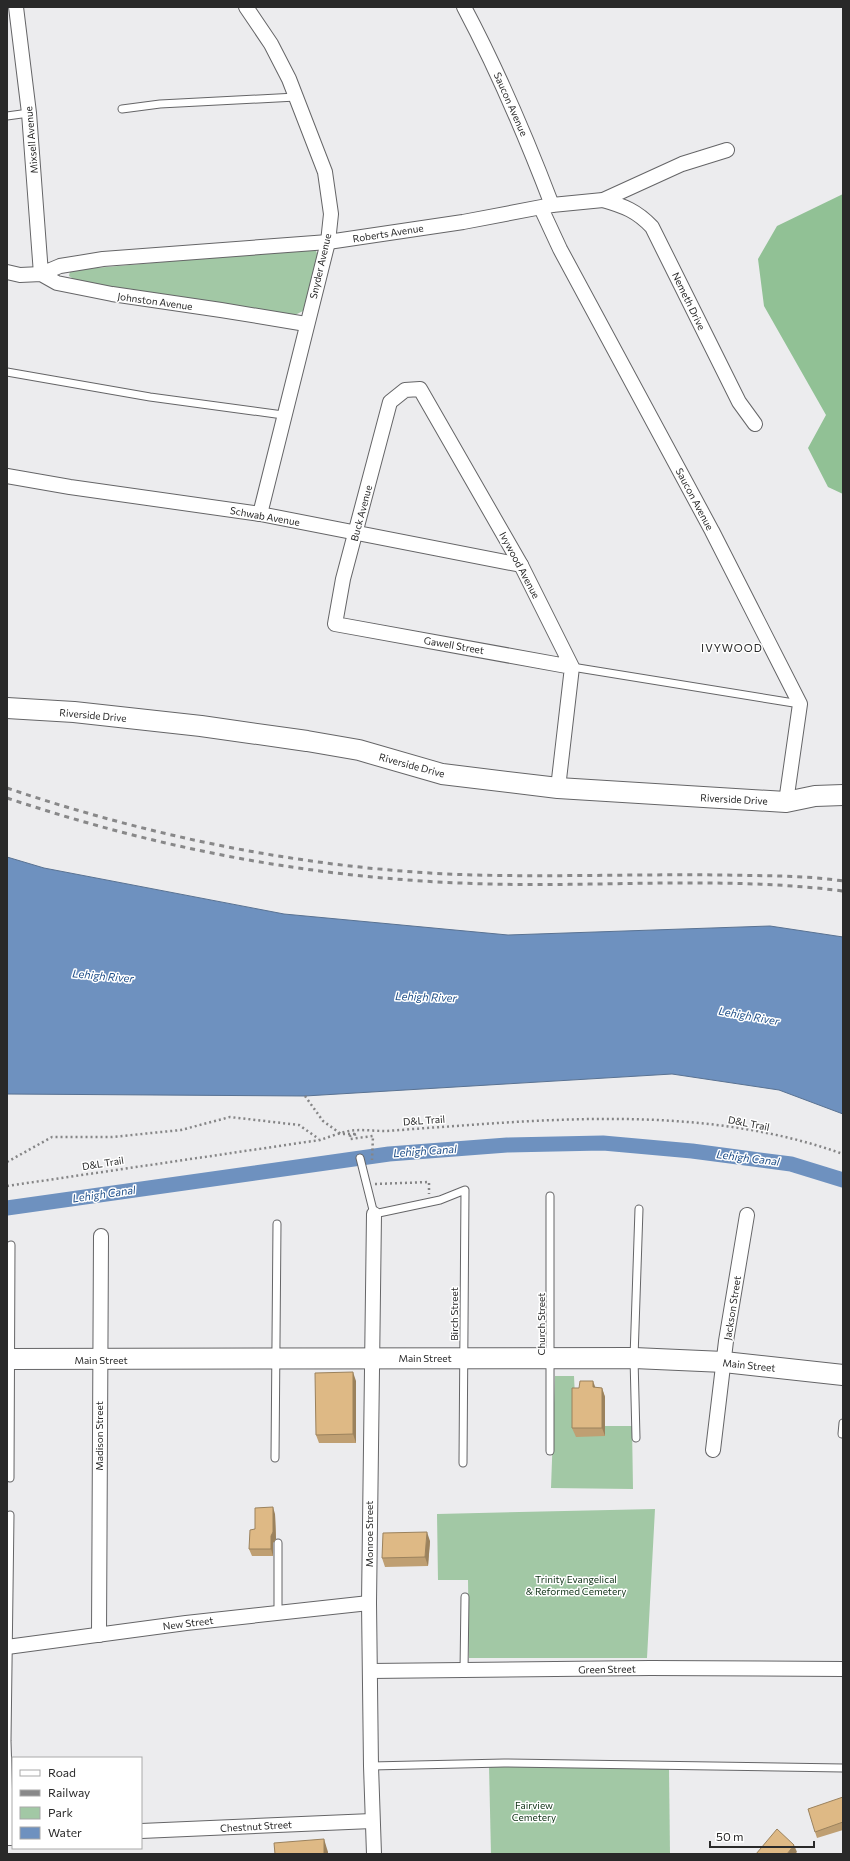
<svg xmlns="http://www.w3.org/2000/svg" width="850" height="1861" viewBox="0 0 850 1861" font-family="Commissioner,sans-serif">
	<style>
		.green { fill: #a2c8a5 }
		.forest { fill: #91c195 }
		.water { fill: #6e91bf; stroke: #597292 }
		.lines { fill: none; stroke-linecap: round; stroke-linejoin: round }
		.canal { stroke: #6e91bf; stroke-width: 15 }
		.lane-casing { stroke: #656567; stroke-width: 9 }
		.street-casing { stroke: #656567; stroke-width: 16 }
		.secondary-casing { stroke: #656567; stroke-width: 22 }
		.path { stroke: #858586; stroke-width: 2.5; stroke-dasharray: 2 3; stroke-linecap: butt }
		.lane { stroke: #fff; stroke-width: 7 }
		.street { stroke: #fff; stroke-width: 14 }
		.secondary { stroke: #fff; stroke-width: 20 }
		.rail { stroke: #888889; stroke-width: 3; stroke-dasharray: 5 5; stroke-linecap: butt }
		.wall { fill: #bf9f72 }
		.shaded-wall { fill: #9b825d }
		.building { fill: #deb985; stroke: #9b825d }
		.labels { text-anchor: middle; stroke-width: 3; stroke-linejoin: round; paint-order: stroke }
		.street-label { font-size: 10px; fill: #292929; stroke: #fff }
		.park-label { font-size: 10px; fill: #0e3115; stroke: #fff }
		.neighbourhood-label { font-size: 11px; letter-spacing: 1px; fill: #292929; stroke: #fff }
		.water-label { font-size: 11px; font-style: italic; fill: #1d4d87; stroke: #fff }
	</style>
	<rect width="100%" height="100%" fill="#ececee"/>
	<!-- green -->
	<g class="green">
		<polygon points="309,249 316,251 318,256 303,311 295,315 78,282 69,276 70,271 73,270"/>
		<polygon points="555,1376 574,1376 575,1397 605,1436 605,1426 632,1426 633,1489 551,1488"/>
		<polygon points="655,1509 647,1658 469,1658 468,1580 438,1580 437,1514"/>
		<polygon points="489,1766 669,1769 670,1854 491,1854"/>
	</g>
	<!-- forest -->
	<polygon class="forest" points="843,194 843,494 828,487 808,448 826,415 764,306 758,259 777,226"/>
	<!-- water -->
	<polygon class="water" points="7,857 44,868 284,914 508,935 770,926 843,937 843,1114 779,1090 672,1074 305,1096 7,1094"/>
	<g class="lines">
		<!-- canal -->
		<polyline class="canal" points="7,1208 389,1154 507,1145 603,1143 692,1151 791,1164 843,1180"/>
		<defs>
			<g id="lane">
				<polyline points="122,109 160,104 296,97"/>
				<polyline points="7,116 29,113"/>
				<polyline points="7,372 150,397 283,415"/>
				<polyline points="572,667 800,704"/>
				<polyline points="360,1158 374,1214 440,1200 465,1190 463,1463"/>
				<polyline points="842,1434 843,1423"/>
				<polyline points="636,1438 634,1358 639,1209"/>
				<polyline points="550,1451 550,1196"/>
				<polyline points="275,1458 277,1224"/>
				<polyline points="10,1478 11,1245"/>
				<polyline points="10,1515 7,1741 10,1838"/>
				<polyline points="278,1612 278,1543"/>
				<polyline points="464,1671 465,1597"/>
				<polyline points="371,1766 504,1763 843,1768"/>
			</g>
			<g id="street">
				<polyline points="16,7 29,113 41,274 60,266 103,259 328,242 463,222 552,205 603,200 682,164 727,150"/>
				<polyline points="246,7 271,44 289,79 325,172 331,214 328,242 260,514"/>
				<path d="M464 7C498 71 526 137 552 205"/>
				<path d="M603 200C624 206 637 211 652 227L739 402 755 424"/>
				<polyline points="541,208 560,249 712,531 800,704 786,802"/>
				<polyline points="7,272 20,275 41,274 57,283 112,294 221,310 306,324"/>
				<polyline points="7,476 70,487 260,514 521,565"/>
				<polyline points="558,788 572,667 521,565 420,389 405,390 390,402 343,579 335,624 572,667"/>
				<polyline points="713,1450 726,1341 747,1215"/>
				<polyline points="99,1635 101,1236"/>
				<polyline points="7,1647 186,1623 369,1603"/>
				<polyline points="370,1671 650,1668 843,1669"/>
				<polyline points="141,1831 372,1821"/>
				<polyline points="7,1838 13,1838"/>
				<polyline points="374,1854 371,1766 369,1603 374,1214"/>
			</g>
			<g id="secondary">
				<polyline points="7,708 74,712 201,726 307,741 359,750 442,774 558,788 786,802 815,796 843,795"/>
				<polyline points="7,1359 634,1358 724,1362 843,1375"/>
			</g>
		</defs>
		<!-- lane casing -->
		<use href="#lane" class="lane-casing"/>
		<!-- street casing -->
		<use href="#street" class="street-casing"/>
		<!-- secondary casing -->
		<use href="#secondary" class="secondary-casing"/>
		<!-- path -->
		<g class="path">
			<polyline points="305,1096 323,1121 341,1134 357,1134 350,1136 350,1139 373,1136 372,1160"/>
			<polyline points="7,1162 52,1137 112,1137 181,1130 230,1117 299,1125 319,1139"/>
			<polyline points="375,1184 429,1182 429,1194"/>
			<path d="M7 1186 320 1140C329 1137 339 1133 349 1131 360 1129 373 1131 385 1131 404 1130 423 1128 442 1127 575 1117 715 1108 843 1154"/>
		</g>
		<!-- lane -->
		<use href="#lane" class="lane"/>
		<!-- street -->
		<use href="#street" class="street"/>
		<!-- secondary -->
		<use href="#secondary" class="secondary"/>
		<!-- rail -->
		<g class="rail">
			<path d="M7 788C158 839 314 870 473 875 557 877 641 874 724 875 764 876 804 875 843 881"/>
			<path d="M7 798C166 851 322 880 490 884 608 887 726 876 843 891"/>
		</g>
	</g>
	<!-- wall -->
	<g class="wall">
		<polygon points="356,1381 356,1443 319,1443 316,1435"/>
		<polygon points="596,1387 602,1388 605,1397 605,1436 576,1437 572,1428"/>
		<polygon points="275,1514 276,1539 273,1543 273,1556 252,1556 249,1549 255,1529"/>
		<polygon points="430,1541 428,1566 385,1567 382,1558"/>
		<polygon points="843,1797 843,1830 817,1838 815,1832"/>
	</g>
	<!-- shaded-wall -->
	<g class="shaded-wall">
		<polygon points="353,1372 356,1381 356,1443 353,1434"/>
		<polygon points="593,1381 596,1389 593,1387"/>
		<polygon points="602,1388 605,1397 605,1436 602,1428"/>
		<polygon points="273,1507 275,1514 276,1539 273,1543 273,1556 271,1549 271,1536"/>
		<polygon points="427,1532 430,1541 428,1566 425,1557"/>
		<polygon points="324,1839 328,1852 328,1854 324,1854"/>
		<polygon points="794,1845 797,1852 795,1854 787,1854"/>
	</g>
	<!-- building -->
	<g class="building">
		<polygon points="353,1372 353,1434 316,1435 315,1373"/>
		<polygon points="580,1381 593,1381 593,1387 602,1388 602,1428 572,1428 572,1388 579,1388"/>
		<polygon points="273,1507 273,1532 271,1536 271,1549 249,1549 250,1530 255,1529 255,1508"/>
		<polygon points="427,1532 425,1557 382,1558 383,1533"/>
		<polygon points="843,1797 843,1822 815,1832 808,1809"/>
		<polygon points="777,1829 794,1845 787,1854 756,1854"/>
		<polygon points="324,1839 324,1854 275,1854 274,1843"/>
	</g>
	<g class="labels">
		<!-- street labels -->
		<g class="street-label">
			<text transform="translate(511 104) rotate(66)" y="4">Saucon Avenue</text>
			<text transform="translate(31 140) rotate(-95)" y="4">Mixsell Avenue</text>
			<text transform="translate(388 233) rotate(-9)" y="4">Roberts Avenue</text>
			<text transform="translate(320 266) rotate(-77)" y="4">Snyder Avenue</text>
			<text transform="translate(155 301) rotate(8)" y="4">Johnston Avenue</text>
			<text transform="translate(689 301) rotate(64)" y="4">Nemeth Drive</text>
			<text transform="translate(695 499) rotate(62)" y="4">Saucon Avenue</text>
			<text transform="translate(361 513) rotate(-75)" y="4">Buck Avenue</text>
			<text transform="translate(265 516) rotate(10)" y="4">Schwab Avenue</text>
			<text transform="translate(520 565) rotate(62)" y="4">Ivywood Avenue</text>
			<text transform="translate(454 645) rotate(10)" y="4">Gawell Street</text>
			<text transform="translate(93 715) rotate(5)" y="4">Riverside Drive</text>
			<text transform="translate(412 765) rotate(15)" y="4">Riverside Drive</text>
			<text transform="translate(734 799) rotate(3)" y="4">Riverside Drive</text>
			<text transform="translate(424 1120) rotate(-4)" y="4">D&amp;L Trail</text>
			<text transform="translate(749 1123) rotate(11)" y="4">D&amp;L Trail</text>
			<text transform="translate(103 1163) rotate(-9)" y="4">D&amp;L Trail</text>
			<text transform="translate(732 1308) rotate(-81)" y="4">Jackson Street</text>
			<text transform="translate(454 1314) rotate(-90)" y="4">Birch Street</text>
			<text transform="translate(541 1324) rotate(-90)" y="4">Church Street</text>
			<text x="425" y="1362">Main Street</text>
			<text x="101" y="1364">Main Street</text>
			<text transform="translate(749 1365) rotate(6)" y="4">Main Street</text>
			<text transform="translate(99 1436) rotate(-90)" y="4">Madison Street</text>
			<text transform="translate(369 1534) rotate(-90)" y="4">Monroe Street</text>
			<text transform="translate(188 1623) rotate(-7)" y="4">New Street</text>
			<text transform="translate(607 1669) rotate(-1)" y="4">Green Street</text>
			<text transform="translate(256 1826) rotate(-3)" y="4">Chestnut Street</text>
		</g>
		<!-- park labels -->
		<g class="park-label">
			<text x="576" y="1583">Trinity Evangelical<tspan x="576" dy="12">&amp; Reformed Cemetery</tspan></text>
			<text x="534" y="1809">Fairview<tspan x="534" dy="12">Cemetery</tspan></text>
		</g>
		<!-- neighbourhood labels -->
		<g class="neighbourhood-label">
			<text x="732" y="652">IVYWOOD</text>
		</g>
		<!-- water labels -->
		<g class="water-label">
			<text transform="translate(103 976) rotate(5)" y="4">Lehigh River</text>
			<text transform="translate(426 997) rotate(2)" y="4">Lehigh River</text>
			<text transform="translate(749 1016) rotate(10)" y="4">Lehigh River</text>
			<text transform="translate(425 1151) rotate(-4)" y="4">Lehigh Canal</text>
			<text transform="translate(748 1158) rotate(7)" y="4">Lehigh Canal</text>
			<text transform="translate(104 1194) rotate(-8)" y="4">Lehigh Canal</text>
		</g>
	</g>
	<!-- border -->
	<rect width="850" height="1861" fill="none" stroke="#292929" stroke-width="16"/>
	<!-- legend -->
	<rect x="12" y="1757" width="130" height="92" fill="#ffffff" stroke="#a9a9a9"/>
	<rect x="20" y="1770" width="20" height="6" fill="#ffffff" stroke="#a9a9a9"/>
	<text x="48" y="1777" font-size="12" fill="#292929">Road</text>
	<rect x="20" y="1790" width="20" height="6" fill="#888889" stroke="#a9a9a9"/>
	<text x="48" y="1797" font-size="12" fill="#292929">Railway</text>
	<rect x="20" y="1807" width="20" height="12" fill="#a2c8a5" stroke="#a9a9a9"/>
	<text x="48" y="1817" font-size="12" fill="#292929">Park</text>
	<rect x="20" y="1827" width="20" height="12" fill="#6e91bf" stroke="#a9a9a9"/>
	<text x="48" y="1837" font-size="12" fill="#292929">Water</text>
	<!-- scale -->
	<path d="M710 1841v6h104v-6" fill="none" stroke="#292929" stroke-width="2"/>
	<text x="716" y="1841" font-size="12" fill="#292929" stroke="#ffffff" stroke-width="3" paint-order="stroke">50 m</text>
</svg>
